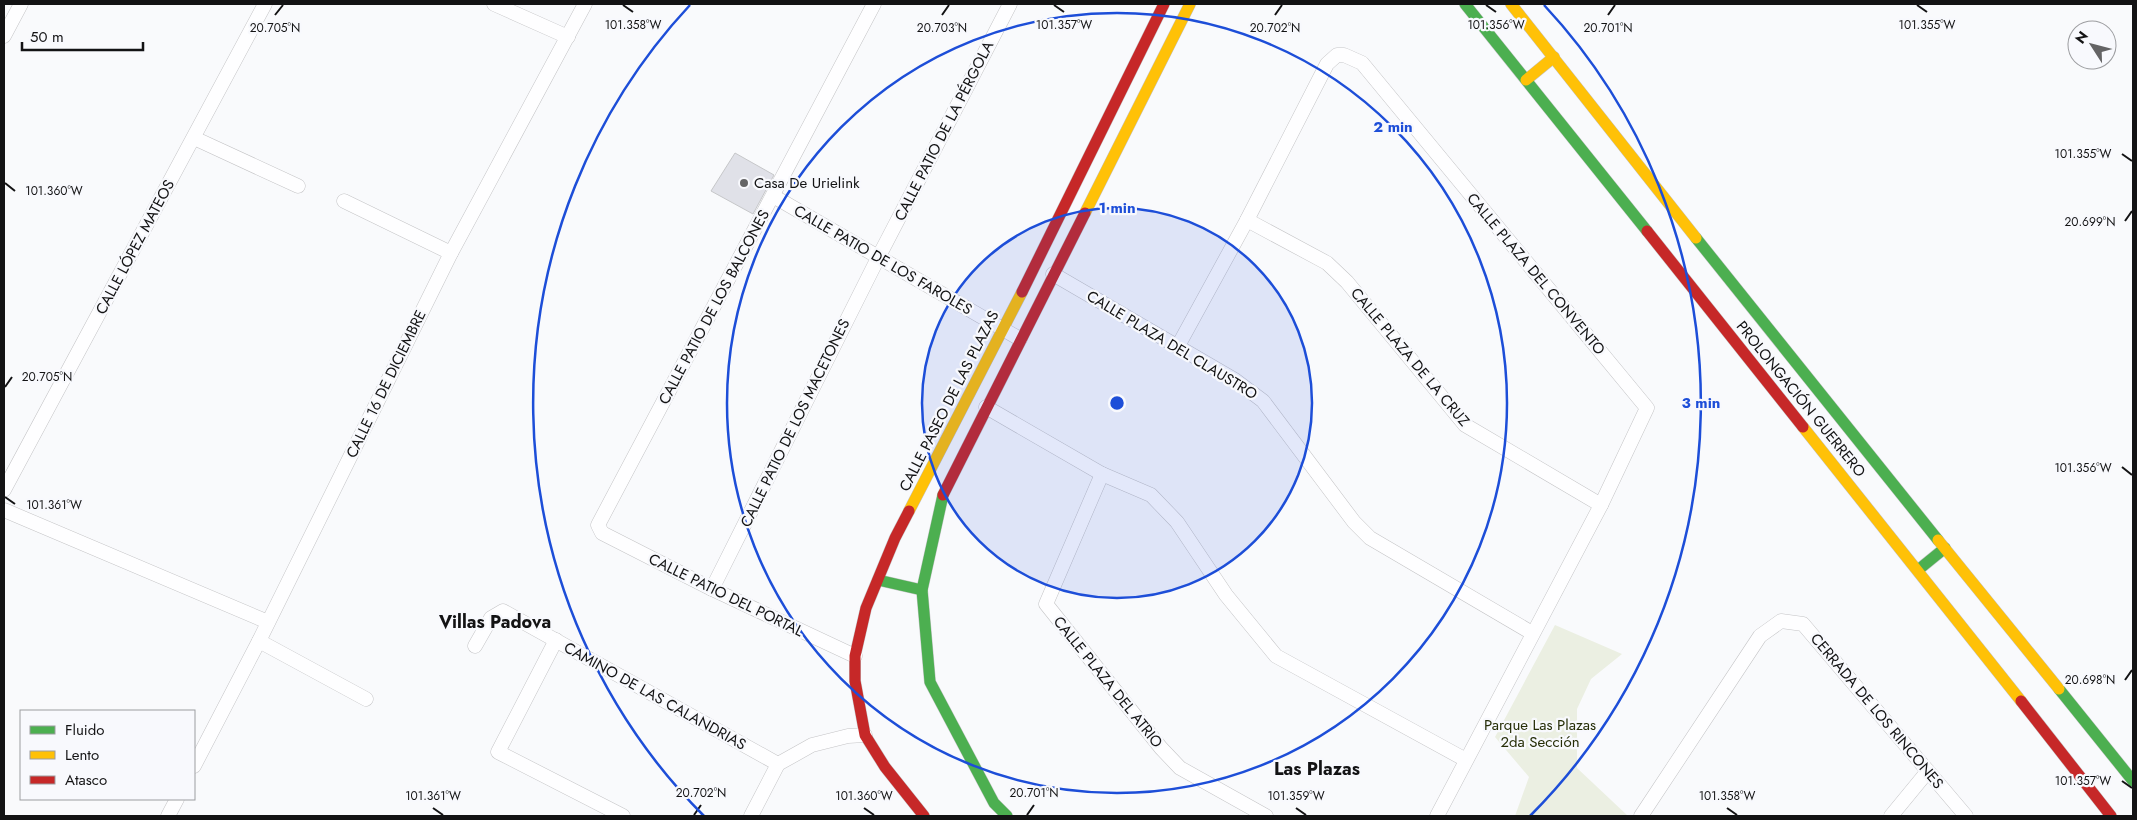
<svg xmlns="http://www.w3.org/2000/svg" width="2137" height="820" viewBox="0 0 2137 820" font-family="Jost,sans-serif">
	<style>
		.green { fill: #ebefe2 }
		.building { fill: #e0e1e8; stroke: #c6c7c9 }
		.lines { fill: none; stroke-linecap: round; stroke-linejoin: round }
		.street-casing { stroke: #c4c4c6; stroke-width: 15 }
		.fast-casing { stroke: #c4c4c6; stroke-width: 12 }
		.slow-casing { stroke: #c4c4c6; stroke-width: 12 }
		.jam-casing { stroke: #c4c4c6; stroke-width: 12 }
		.street { stroke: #fefeff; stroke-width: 14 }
		.fast { stroke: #4caf50; stroke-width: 11 }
		.slow { stroke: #ffc107; stroke-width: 11 }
		.jam { stroke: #c62828; stroke-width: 11 }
		.ticks { fill: none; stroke: #131314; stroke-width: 2 }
		.ring { fill: none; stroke: #1d4ed8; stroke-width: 2.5 }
		.poi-dot { fill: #646465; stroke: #f8f9fd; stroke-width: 2 }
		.labels { text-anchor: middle; stroke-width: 4.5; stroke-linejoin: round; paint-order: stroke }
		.street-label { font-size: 15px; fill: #131314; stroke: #f8f9fd }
		.poi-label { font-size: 15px; fill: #131314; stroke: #f8f9fd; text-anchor: start }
		.park-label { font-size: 15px; fill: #262e07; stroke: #f8f9fd }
		.quarter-label { font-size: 18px; font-weight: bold; fill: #131314; stroke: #f8f9fd }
		.ticks-label { font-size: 12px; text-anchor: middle; fill: #131314; stroke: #f8f9fd; stroke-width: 4.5; stroke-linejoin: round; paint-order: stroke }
		.centre { fill: #1d4ed8; stroke: #f8f9fd; stroke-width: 2.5 }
		.ring-label { font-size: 15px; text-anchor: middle; font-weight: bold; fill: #1d4ed8; stroke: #f8f9fd; stroke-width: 4.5; stroke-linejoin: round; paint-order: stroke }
	</style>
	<rect width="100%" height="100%" fill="#f9fafc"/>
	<!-- green -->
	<polygon class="green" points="1555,625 1622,654 1591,679 1577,709 1577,768 1628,816 1515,816 1529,777 1495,737"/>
	<!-- building -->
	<polygon class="building" points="735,153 774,175 753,214 711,191"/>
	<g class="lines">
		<defs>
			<g id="street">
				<polyline points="494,4 568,37"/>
				<polyline points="4,36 21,4"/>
				<polyline points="194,138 298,186"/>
				<polyline points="773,196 1020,339"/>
				<polyline points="344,201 451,253"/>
				<polyline points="1247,220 1327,263 1347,282 1465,425 1601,505"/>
				<polyline points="1053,274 1235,380 1263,401 1354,522 1370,538 1532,633"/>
				<polyline points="1178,346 1247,220 1327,64 1337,55 1344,55 1362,63 1647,408 1601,505 1437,816"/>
				<polyline points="986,407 1102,474 1151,495 1177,522 1226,595 1276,656 1466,760"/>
				<polyline points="1102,474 1046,604 1161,748 1180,768 1266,816"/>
				<polyline points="4,490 265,4"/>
				<polyline points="4,510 268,622"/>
				<polyline points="712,589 878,258 1010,4"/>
				<polyline points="556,640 498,752 623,816"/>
				<polyline points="259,641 366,699"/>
				<polyline points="475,646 491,618 503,611 778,764"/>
				<polyline points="855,656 712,589 602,533 598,525 874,4"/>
				<polyline points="194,766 259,641 451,253 585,4"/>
				<polyline points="168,816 177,799"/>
				<polyline points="751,816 778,764 812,745 848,736 865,735"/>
				<polyline points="1641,816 1760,636 1781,621 1803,624 1966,816"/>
				<polyline points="1891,816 1928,771"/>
			</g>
			<g id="fast">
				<polyline points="1465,4 1647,231"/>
				<polyline points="1696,238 1938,540"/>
				<polyline points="943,495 922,590 930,682 994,803 1007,816"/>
				<polyline points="1918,570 1945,548"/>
				<polyline points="878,580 922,590"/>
				<polyline points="2059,689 2133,781"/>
			</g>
			<g id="slow">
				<polyline points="1511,4 1696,238"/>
				<polyline points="1526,80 1554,57"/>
				<polyline points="1085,213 1190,4"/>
				<polyline points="1803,427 2021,701"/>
				<polyline points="909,511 1022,292"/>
				<polyline points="1938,540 2059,689"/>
			</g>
			<g id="jam">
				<polyline points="1647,231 1803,427"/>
				<polyline points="1022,292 1164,4"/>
				<polyline points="943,495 1085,213"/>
				<polyline points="909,511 895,538 866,608 855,656 855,681 865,735 885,767 924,816"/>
				<polyline points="2021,701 2111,816"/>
			</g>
		</defs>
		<!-- street casing -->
		<use href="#street" class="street-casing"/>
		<!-- fast casing -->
		<use href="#fast" class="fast-casing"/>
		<!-- slow casing -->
		<use href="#slow" class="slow-casing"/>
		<!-- jam casing -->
		<use href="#jam" class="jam-casing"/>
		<!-- street -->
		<use href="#street" class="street"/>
		<!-- fast -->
		<use href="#fast" class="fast"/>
		<!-- slow -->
		<use href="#slow" class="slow"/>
		<!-- jam -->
		<use href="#jam" class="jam"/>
	</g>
	<!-- ticks -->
	<path class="ticks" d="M623 5 633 12M1054 5 1064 12M1486 5 1496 12M1917 5 1927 12M275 15 283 5M942 15 949 5M1275 15 1282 5M1608 15 1615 5M2122 154 2132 161M5 183 15 191M2125 221 2132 211M5 387 12 377M2122 467 2132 475M5 497 15 504M2125 680 2132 670M2122 781 2132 788M433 808 443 815M864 808 874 815M1296 808 1306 815M1727 808 1737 815M694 815 701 805M1027 815 1034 805"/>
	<!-- distance rings -->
	<circle cx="1117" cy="403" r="195" fill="#1d4ed8" fill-opacity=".12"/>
	<g class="ring">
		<circle cx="1117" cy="403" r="195"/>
		<circle cx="1117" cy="403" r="390"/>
		<path d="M704 816A584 584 0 0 1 690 5M1544 5A584 584 0 0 1 1530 816"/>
	</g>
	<!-- markers -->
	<circle class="poi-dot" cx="744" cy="183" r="5"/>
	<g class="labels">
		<!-- street labels -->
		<g class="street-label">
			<text transform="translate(944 131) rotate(-63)" y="5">CALLE PATIO DE LA PÉRGOLA</text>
			<text transform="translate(135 247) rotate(-62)" y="5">CALLE LÓPEZ MATEOS</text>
			<text transform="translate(883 260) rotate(30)" y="5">CALLE PATIO DE LOS FAROLES</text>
			<text transform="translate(1536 274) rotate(50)" y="5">CALLE PLAZA DEL CONVENTO</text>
			<text transform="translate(714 307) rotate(-62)" y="5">CALLE PATIO DE LOS BALCONES</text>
			<text transform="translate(1172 345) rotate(31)" y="5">CALLE PLAZA DEL CLAUSTRO</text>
			<text transform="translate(1410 357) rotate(50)" y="5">CALLE PLAZA DE LA CRUZ</text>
			<text transform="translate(386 384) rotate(-64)" y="5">CALLE 16 DE DICIEMBRE</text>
			<text transform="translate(1801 399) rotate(51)" y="5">PROLONGACIÓN GUERRERO</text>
			<text transform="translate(949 401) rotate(-63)" y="5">CALLE PASEO DE LAS PLAZAS</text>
			<text transform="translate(795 423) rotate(-64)" y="5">CALLE PATIO DE LOS MACETONES</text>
			<text transform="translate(726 595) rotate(26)" y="5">CALLE PATIO DEL PORTAL</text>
			<text transform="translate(1108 682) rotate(51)" y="5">CALLE PLAZA DEL ATRIO</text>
			<text transform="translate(655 696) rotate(29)" y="5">CAMINO DE LAS CALANDRIAS</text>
			<text transform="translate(1877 711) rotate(50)" y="5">CERRADA DE LOS RINCONES</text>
		</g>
		<!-- poi labels -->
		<g class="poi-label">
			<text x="754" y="188">Casa De Urielink</text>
		</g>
		<!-- park labels -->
		<g class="park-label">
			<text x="1540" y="730">Parque Las Plazas<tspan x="1540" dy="17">2da Sección</tspan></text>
		</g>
		<!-- quarter labels -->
		<g class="quarter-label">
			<text x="495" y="628">Villas Padova</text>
			<text x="1317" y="775">Las Plazas</text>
		</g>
	</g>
	<g class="ticks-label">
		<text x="633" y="29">101.358°W</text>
		<text x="1064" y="29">101.357°W</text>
		<text x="1496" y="29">101.356°W</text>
		<text x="1927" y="29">101.355°W</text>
		<text x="1275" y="32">20.702°N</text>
		<text x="1608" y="32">20.701°N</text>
		<text x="275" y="32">20.705°N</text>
		<text x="942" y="32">20.703°N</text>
		<text x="2083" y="158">101.355°W</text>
		<text x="54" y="195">101.360°W</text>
		<text x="2090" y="226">20.699°N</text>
		<text x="47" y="381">20.705°N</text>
		<text x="2083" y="472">101.356°W</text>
		<text x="54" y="509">101.361°W</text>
		<text x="2090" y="684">20.698°N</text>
		<text x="2083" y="785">101.357°W</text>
		<text x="701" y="797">20.702°N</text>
		<text x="1034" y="797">20.701°N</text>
		<text x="433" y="800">101.361°W</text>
		<text x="864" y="800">101.360°W</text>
		<text x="1296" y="800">101.359°W</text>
		<text x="1727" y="800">101.358°W</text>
	</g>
	<circle cx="1117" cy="403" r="8" class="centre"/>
	<g class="ring-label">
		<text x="1393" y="132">2 min</text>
		<text x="1117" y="213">1 min</text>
		<text x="1701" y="408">3 min</text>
	</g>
	<!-- border -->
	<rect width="2137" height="820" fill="none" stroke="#131314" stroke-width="10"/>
	<!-- legend -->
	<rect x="20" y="710" width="175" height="90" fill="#f8f9fd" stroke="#9c9da0"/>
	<rect x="30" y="726" width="25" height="8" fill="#4caf50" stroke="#9c9da0"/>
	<text x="65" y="735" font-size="15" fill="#131314">Fluido</text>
	<rect x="30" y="751" width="25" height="8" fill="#ffc107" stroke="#9c9da0"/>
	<text x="65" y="760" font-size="15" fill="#131314">Lento</text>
	<rect x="30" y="776" width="25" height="8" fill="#c62828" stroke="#9c9da0"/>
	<text x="65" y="785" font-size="15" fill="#131314">Atasco</text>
	<!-- north arrow -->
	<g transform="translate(2092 45) rotate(306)"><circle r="24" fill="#f8f9fd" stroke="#9c9da0"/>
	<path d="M0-4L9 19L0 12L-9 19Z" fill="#646465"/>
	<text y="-8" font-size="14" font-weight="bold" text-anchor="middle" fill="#131314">N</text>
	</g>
	<!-- scale -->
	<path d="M22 42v8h121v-8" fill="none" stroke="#131314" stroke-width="2.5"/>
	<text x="30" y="42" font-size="15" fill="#131314" stroke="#f8f9fd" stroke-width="4" paint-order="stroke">50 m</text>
</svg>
